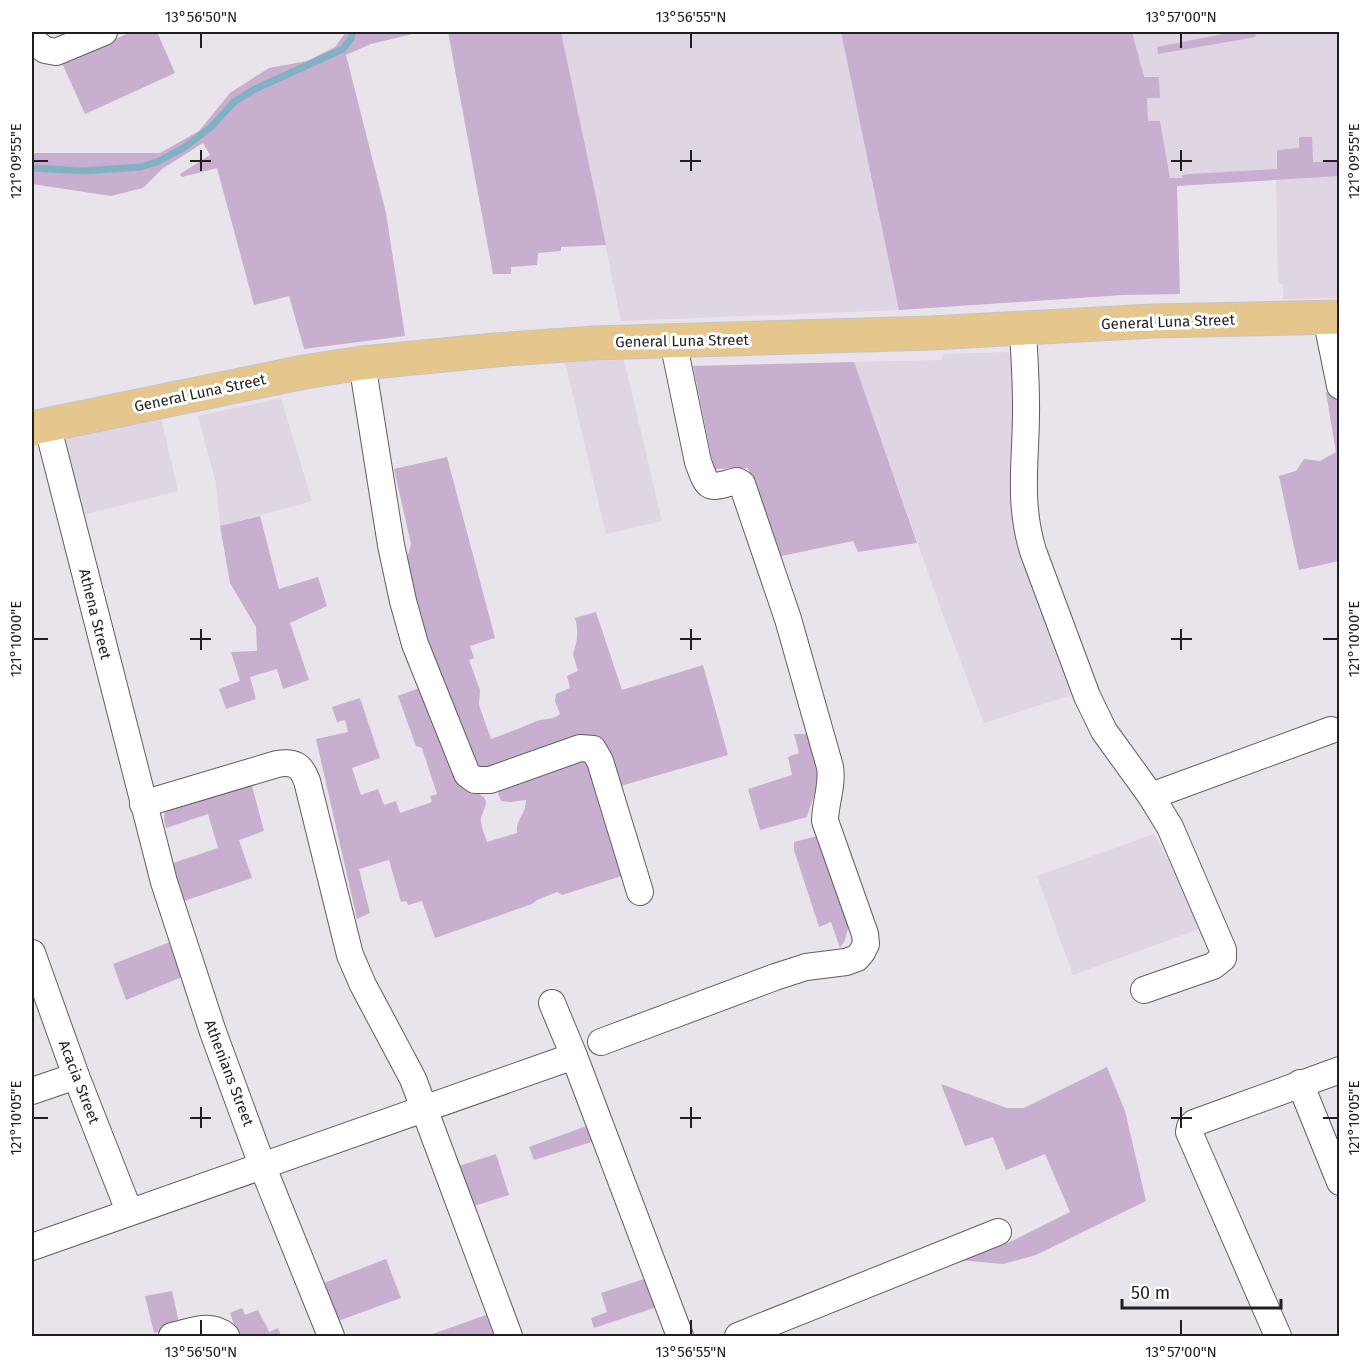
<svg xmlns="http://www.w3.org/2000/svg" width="1371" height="1368" viewBox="0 0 1371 1368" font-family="'Fira Sans',sans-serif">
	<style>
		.built { fill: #e0d5e3 }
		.green { fill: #c9afcf }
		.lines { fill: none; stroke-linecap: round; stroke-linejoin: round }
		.stream { stroke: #82b1c4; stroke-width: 7 }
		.minor-casing { stroke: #625d64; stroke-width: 28 }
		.major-casing { stroke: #c5c4c5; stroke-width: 35 }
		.minor { stroke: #fff; stroke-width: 26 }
		.major { stroke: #e5c78e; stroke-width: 33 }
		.ticks { fill: none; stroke: #211e21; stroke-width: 2 }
		.labels { text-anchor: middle; stroke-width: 6; stroke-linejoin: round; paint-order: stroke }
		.street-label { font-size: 15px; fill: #211e21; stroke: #fff }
		.neatline { fill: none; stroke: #211e21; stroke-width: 2 }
		.ticks-label { font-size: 15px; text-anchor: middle; fill: #211e21 }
	</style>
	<rect width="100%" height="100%" fill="#e9e3eb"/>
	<!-- built -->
	<g class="built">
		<polygon points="561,32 841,32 899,310 621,321"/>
		<polygon points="1132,32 1339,32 1339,298 1283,299 1283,284 1278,283 1276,179 1171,186 1160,121 1148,121 1147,98 1159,78 1144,78"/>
		<polygon points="1014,352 1016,523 1031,585 1071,695 984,723 941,609 854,362 942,360 943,354"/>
		<polygon points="624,360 662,521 606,534 565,362"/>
		<polygon points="281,398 312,501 220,526 216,483 198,416"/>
		<polygon points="161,418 178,491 74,517 56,441"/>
		<polygon points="1154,834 1178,878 1199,929 1073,975 1037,876"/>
	</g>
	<!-- green -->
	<g class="green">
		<polygon points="131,32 157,32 175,73 85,114 62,63"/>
		<polygon points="346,32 421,32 371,44 346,55 386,213 405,336 304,349 289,296 254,305 217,168 182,177 180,174 210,155 203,143 162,169 143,188 111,196 32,184 32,153 160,153 199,131 230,93 269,68 307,61 335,47"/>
		<polygon points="448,32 561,32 606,245 561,247 561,251 538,253 537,265 511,267 511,274 493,274"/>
		<polygon points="841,32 1132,32 1144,77 1159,77 1160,98 1147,98 1148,121 1160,121 1170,178 1182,178 1182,175 1190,174 1277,169 1277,150 1299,148 1299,137 1312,137 1313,162 1339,161 1339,176 1177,186 1180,294 1123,295 899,310"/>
		<polygon points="1234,32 1255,32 1256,37 1158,54 1157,47"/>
		<polygon points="854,362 917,543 858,552 853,541 777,557 748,468 714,469 693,366"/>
		<polygon points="1336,387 1340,407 1339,561 1299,570 1279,476 1296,471 1304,459 1320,461 1336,452 1326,393 1329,389"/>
		<path d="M447 457 495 638 470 646 474 658 469 660 480 690 479 705 491 739C505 734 519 729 532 723 541 718 552 721 560 714L555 701 556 694 570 688 567 676 578 671 573 654C577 642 579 632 575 618L596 612 622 690 703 665 728 755 617 787 606 755 477 774 431 656 406 562 411 544 394 469Z"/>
		<polygon points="260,516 279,589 318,577 327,606 290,623 309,680 283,689 277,669 250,677 256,699 226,709 219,689 240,681 231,652 257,651 256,627 230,583 220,526"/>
		<path d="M422 687 443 750 461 786C469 794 475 790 482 796 491 802 482 811 481 818 480 825 485 835 487 842L517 833C515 820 526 815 526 800L511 802 501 801 498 793 501 788 579 758 585 761 588 767 622 876 562 895 557 892 537 900 532 904 435 938 422 901 408 905 406 901 401 902 389 860 359 869 370 913 357 919 316 739 348 732 345 720 337 722 332 707 360 698 380 758 352 768 361 795 378 789 384 805 396 801 400 813 432 802 430 796 437 794 422 748 416 746 398 696Z"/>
		<polygon points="794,734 810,734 818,772 818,783 807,817 760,830 748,789 792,775 788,757 799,753"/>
		<polygon points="251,782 264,831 239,840 252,878 184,901 173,863 218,848 208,814 166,828 164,819 165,809"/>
		<polygon points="821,835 849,925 845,940 840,948 831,922 819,927 794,850 794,842"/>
		<polygon points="170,942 182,977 126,1000 113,964"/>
		<polygon points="1107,1067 1125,1111 1146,1201 1036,1255 1003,1264 959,1260 1004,1245 1070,1212 1045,1154 1006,1170 993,1137 965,1146 941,1084 1007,1108 1024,1108"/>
		<polygon points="592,1124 598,1140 534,1160 529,1147"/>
		<polygon points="496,1154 509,1195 474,1206 459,1166"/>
		<polygon points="386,1259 401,1298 338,1321 324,1283"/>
		<polygon points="647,1278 657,1307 594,1328 591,1318 607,1312 601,1293"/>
		<polygon points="172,1291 180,1327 154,1333 145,1296"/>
		<path d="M242 1308 245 1315 258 1310C261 1318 266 1323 269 1332L278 1328 281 1336H238L230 1313Z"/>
		<polygon points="486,1315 494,1336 427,1336"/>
	</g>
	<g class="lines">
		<!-- stream -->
		<polyline class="stream" points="32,168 82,171 140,167 157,162 185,147 212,126 234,102 255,89 343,49 351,38 353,32"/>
		<defs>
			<g id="minor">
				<polyline points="32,40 45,50 56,52 104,32"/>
				<polyline points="1326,317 1340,386"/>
				<path d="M1023 329C1024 353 1026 378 1026 403 1027 455 1017 499 1033 551L1087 696 1104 731 1151 796 1170 827 1223 950V958L1213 966 1144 990"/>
				<polyline points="362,363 391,545 403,601 415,644 467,774 475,780 490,780 580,748 593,749 600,761 640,892"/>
				<polyline points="47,424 164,882 213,1032 262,1165 331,1336"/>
				<polyline points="1151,796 1331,730"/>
				<path d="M143 804 277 764C294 761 301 765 307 781L350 955 363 985 413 1079 509 1336"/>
				<polyline points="32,953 76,1076 129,1211"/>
				<path d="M601 1042 775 977 806 967 846 962 857 958 862 952 866 944 865 934 825 821C825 804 833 785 830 767L788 619 742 484 737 481C708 488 709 492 698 462L673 341"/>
				<polyline points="574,1056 680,1336"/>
				<polyline points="1300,1083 1340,1182"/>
				<polyline points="32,1091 76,1076"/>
				<polyline points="32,1247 574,1056 552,1003"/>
				<path d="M172 1336C191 1332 211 1322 226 1336"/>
				<polyline points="738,1336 998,1232"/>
				<polyline points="1278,1336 1189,1132 1190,1127 1194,1123 1340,1070"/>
			</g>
			<polyline id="major" points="32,428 304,372 362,363 495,350 594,343 931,333 1153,321 1340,317"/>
		</defs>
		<!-- minor casing -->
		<use href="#minor" class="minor-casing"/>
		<!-- major casing -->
		<use href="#major" class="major-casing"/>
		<!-- minor -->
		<use href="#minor" class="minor"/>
		<!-- major -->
		<use href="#major" class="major"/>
	</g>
	<!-- ticks -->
	<path class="ticks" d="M201 33V48M691 33V48M1181 33V48M201 150V171M691 150V171M1181 150V171M33 161H48M190 161H211M680 161H701M1171 161H1192M1323 161H1338M201 629V650M691 629V650M1181 629V650M33 639H48M190 639H211M680 639H701M1171 639H1192M1323 639H1338M201 1107V1128M691 1107V1128M1181 1107V1128M33 1118H48M190 1118H211M680 1118H701M1171 1118H1192M1323 1118H1338M201 1320V1335M691 1320V1335M1181 1320V1335"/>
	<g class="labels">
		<!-- street labels -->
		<g class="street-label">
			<text transform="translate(1168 322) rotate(-2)" y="5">General Luna Street</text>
			<text transform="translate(682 341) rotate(-1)" y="5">General Luna Street</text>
			<text transform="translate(200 393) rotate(-12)" y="5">General Luna Street</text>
			<text transform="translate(95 614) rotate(76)" y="5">Athena Street</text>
			<text transform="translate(229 1073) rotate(69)" y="5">Athenians Street</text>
			<text transform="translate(79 1082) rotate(69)" y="5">Acacia Street</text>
		</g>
	</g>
	<!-- border -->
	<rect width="1371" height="1368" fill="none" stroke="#ffffff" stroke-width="66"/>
	<!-- scale -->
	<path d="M1122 1299v9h159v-9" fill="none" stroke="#211e21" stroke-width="3"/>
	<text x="1131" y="1299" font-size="18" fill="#211e21" stroke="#ffffff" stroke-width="4.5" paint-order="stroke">50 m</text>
	<rect x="33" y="33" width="1305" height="1302" class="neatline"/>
	<g class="ticks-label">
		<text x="201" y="22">13°56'50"N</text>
		<text x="691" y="22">13°56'55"N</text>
		<text x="1181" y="22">13°57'00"N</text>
		<text transform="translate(1354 161) rotate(-90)" y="5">121°09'55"E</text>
		<text transform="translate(16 161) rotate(-90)" y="5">121°09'55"E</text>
		<text transform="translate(1354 639) rotate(-90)" y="5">121°10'00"E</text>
		<text transform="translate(16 639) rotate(-90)" y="5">121°10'00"E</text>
		<text transform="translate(16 1118) rotate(-90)" y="5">121°10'05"E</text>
		<text transform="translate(1354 1118) rotate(-90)" y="5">121°10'05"E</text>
		<text x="201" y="1357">13°56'50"N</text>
		<text x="691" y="1357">13°56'55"N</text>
		<text x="1181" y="1357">13°57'00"N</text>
	</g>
</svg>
